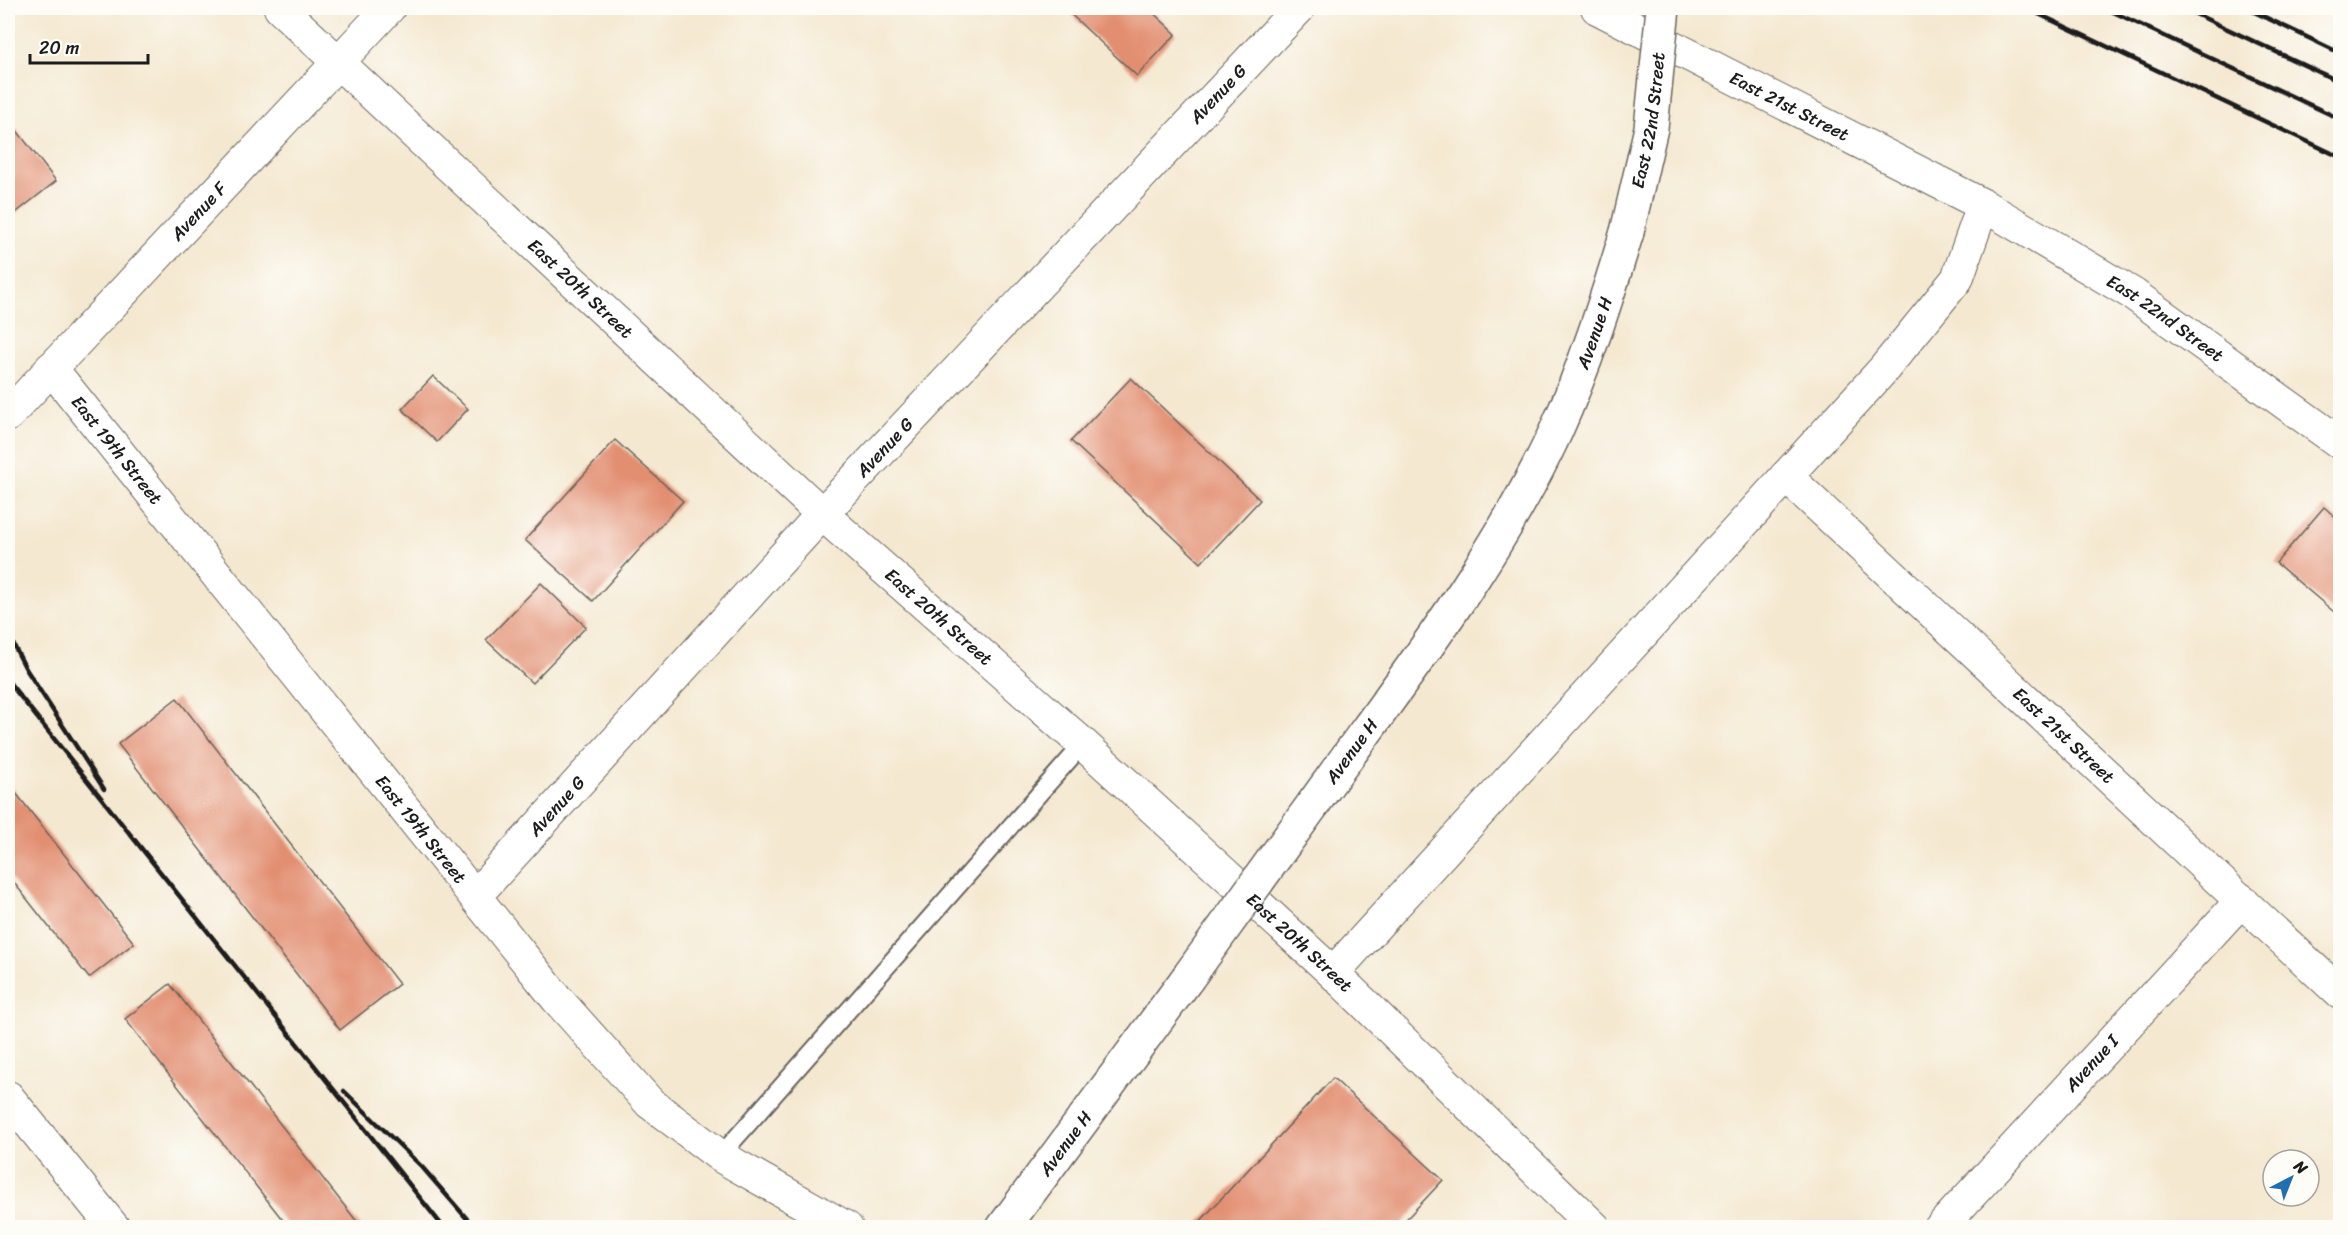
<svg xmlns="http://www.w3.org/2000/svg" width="2348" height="1235" viewBox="0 0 2348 1235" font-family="Sriracha,sans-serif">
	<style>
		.building { fill: #e28e71 }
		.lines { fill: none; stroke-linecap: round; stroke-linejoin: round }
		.lane-casing { stroke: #68635b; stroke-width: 20 }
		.street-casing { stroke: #68635b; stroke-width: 34 }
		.secondary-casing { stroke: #68635b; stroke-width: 36 }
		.lane { stroke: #fff; stroke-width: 16 }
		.street { stroke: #fff; stroke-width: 32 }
		.secondary { stroke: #fff; stroke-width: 33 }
		.rail { stroke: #1c1c1c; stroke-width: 4.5 }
		.secondary-bridge-casing { stroke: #68635b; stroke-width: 36; stroke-linecap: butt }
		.secondary-bridge { stroke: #fff; stroke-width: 33 }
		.labels { text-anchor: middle; stroke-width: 6; stroke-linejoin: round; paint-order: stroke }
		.street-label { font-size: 18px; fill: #1c1c1c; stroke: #fdfcf7 }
	</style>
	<rect width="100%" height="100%" fill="#fdfcf7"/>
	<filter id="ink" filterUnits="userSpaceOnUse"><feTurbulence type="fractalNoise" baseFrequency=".0167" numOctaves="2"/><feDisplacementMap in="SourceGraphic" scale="12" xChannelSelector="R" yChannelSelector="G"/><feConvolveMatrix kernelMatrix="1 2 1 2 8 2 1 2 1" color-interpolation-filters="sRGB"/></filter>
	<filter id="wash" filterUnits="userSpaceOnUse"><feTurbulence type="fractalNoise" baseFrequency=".008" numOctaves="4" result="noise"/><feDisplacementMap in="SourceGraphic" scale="24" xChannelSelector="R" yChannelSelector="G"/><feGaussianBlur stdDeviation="1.35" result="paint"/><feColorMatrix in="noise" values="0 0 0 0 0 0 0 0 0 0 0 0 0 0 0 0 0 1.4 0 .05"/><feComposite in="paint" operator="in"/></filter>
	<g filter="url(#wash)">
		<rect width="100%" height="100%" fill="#f4e8d0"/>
		<g id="blocks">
			<!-- building -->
			<g class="building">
				<polygon points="1064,8 1148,8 1176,34 1137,76"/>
				<polygon points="8,119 56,181 8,219"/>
				<polygon points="433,376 468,409 437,442 402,409"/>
				<polygon points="1131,378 1260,500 1201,563 1071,441"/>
				<polygon points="615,440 683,501 593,601 525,540"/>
				<polygon points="2324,507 2340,521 2340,617 2276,563"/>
				<polygon points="541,583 586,627 532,683 486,640"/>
				<polygon points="177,698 399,984 340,1030 118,744"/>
				<polygon points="8,783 134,943 89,978 8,875"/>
				<polygon points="170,984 362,1228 289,1228 125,1019"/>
				<polygon points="1333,1078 1443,1180 1398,1228 1194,1228"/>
			</g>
		</g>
	</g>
	<g filter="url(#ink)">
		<use href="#blocks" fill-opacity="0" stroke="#68635b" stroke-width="1.5"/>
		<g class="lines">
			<defs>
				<polyline id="lane" points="720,1156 1083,744"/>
				<g id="street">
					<path id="s1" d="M280 8 822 514 1083 744 1333 973 1595 1228"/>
					<path id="s2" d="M1597 8 1983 205 2133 294 2340 443"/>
					<path id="s3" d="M51 368 557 999 650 1103 720 1156 847 1228"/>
					<path id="s4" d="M8 415 389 8"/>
					<path id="s5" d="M1786 476 2340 993"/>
					<path id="s6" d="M476 895 822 514 1299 8"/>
					<polyline points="1333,973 1883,370 1957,279 1983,205"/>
					<polyline points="8,1097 114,1228"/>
					<path id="s7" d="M1940 1228 2242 900"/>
				</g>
				<g id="secondary">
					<path id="s8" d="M1314 803C1399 684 1493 566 1555 433 1585 367 1606 301 1627 232"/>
					<path id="s9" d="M1003 1228 1187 979"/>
				</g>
			</defs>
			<!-- lane casing -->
			<use href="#lane" class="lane-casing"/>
			<!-- street casing -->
			<use href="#street" class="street-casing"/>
			<!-- secondary casing -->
			<use href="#secondary" class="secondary-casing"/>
			<!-- lane -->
			<use href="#lane" class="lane"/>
			<!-- street -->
			<use href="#street" class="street"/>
			<!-- secondary -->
			<use href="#secondary" class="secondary"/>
			<!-- rail -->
			<g class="rail">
				<polyline points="2026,8 2340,157"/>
				<polyline points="2105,8 2340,119"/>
				<polyline points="2183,8 2340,82"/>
				<polyline points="2246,8 2340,53"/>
				<polyline points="8,634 26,669 104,789"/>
				<polyline points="8,681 444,1228"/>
				<polyline points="344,1091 422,1167 475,1228"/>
			</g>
			<defs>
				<g id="secondary-bridge">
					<path id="s10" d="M1627 232 1651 128 1663 8"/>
					<polyline points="1187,979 1314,803"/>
				</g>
			</defs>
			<!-- secondary-bridge casing -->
			<use href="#secondary-bridge" class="secondary-bridge-casing"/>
			<!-- secondary-bridge -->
			<use href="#secondary-bridge" class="secondary-bridge"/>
		</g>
	</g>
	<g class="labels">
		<!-- street labels -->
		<g class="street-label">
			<text dy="6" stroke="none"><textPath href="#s6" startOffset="1092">Avenue G</textPath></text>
			<text dy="6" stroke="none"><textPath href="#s2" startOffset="216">East 21st Street</textPath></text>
			<text dy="6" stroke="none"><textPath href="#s10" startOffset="114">East 22nd Street</textPath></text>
			<text dy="6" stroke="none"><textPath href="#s4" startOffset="279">Avenue F</textPath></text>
			<text dy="6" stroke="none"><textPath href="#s1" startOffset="411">East 20th Street</textPath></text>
			<text dy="6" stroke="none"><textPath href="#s2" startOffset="648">East 22nd Street</textPath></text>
			<text dy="6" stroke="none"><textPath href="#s8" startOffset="550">Avenue H</textPath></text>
			<text dy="6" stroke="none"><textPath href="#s6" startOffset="606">Avenue G</textPath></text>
			<text dy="6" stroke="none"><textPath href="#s3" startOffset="105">East 19th Street</textPath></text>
			<text dy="6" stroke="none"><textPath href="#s1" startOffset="897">East 20th Street</textPath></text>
			<text dy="6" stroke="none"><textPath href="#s5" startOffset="380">East 21st Street</textPath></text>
			<text dy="6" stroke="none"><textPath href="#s8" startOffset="64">Avenue H</textPath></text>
			<text dy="6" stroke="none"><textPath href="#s6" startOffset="120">Avenue G</textPath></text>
			<text dy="6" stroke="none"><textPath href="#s3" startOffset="591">East 19th Street</textPath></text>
			<text dy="6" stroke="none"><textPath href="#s1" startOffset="1383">East 20th Street</textPath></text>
			<text dy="6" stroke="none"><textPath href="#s7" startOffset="224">Avenue I</textPath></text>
			<text dy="6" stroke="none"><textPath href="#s9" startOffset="105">Avenue H</textPath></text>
		</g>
	</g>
	<!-- margin -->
	<rect width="2348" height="1235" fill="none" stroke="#fdfcf7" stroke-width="30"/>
	<!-- north arrow -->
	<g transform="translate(2291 1178) rotate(42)"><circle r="28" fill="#fdfcf7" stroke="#a3a29f" stroke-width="1.5"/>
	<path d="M0-4.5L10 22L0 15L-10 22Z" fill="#1f6fb2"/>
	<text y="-9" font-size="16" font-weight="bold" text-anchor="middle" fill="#1c1c1c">N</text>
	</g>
	<!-- scale -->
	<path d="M30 54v9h118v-9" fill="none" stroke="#1c1c1c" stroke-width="3"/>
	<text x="39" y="54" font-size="18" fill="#1c1c1c" stroke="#fdfcf7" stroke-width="4.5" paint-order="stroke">20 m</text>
</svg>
